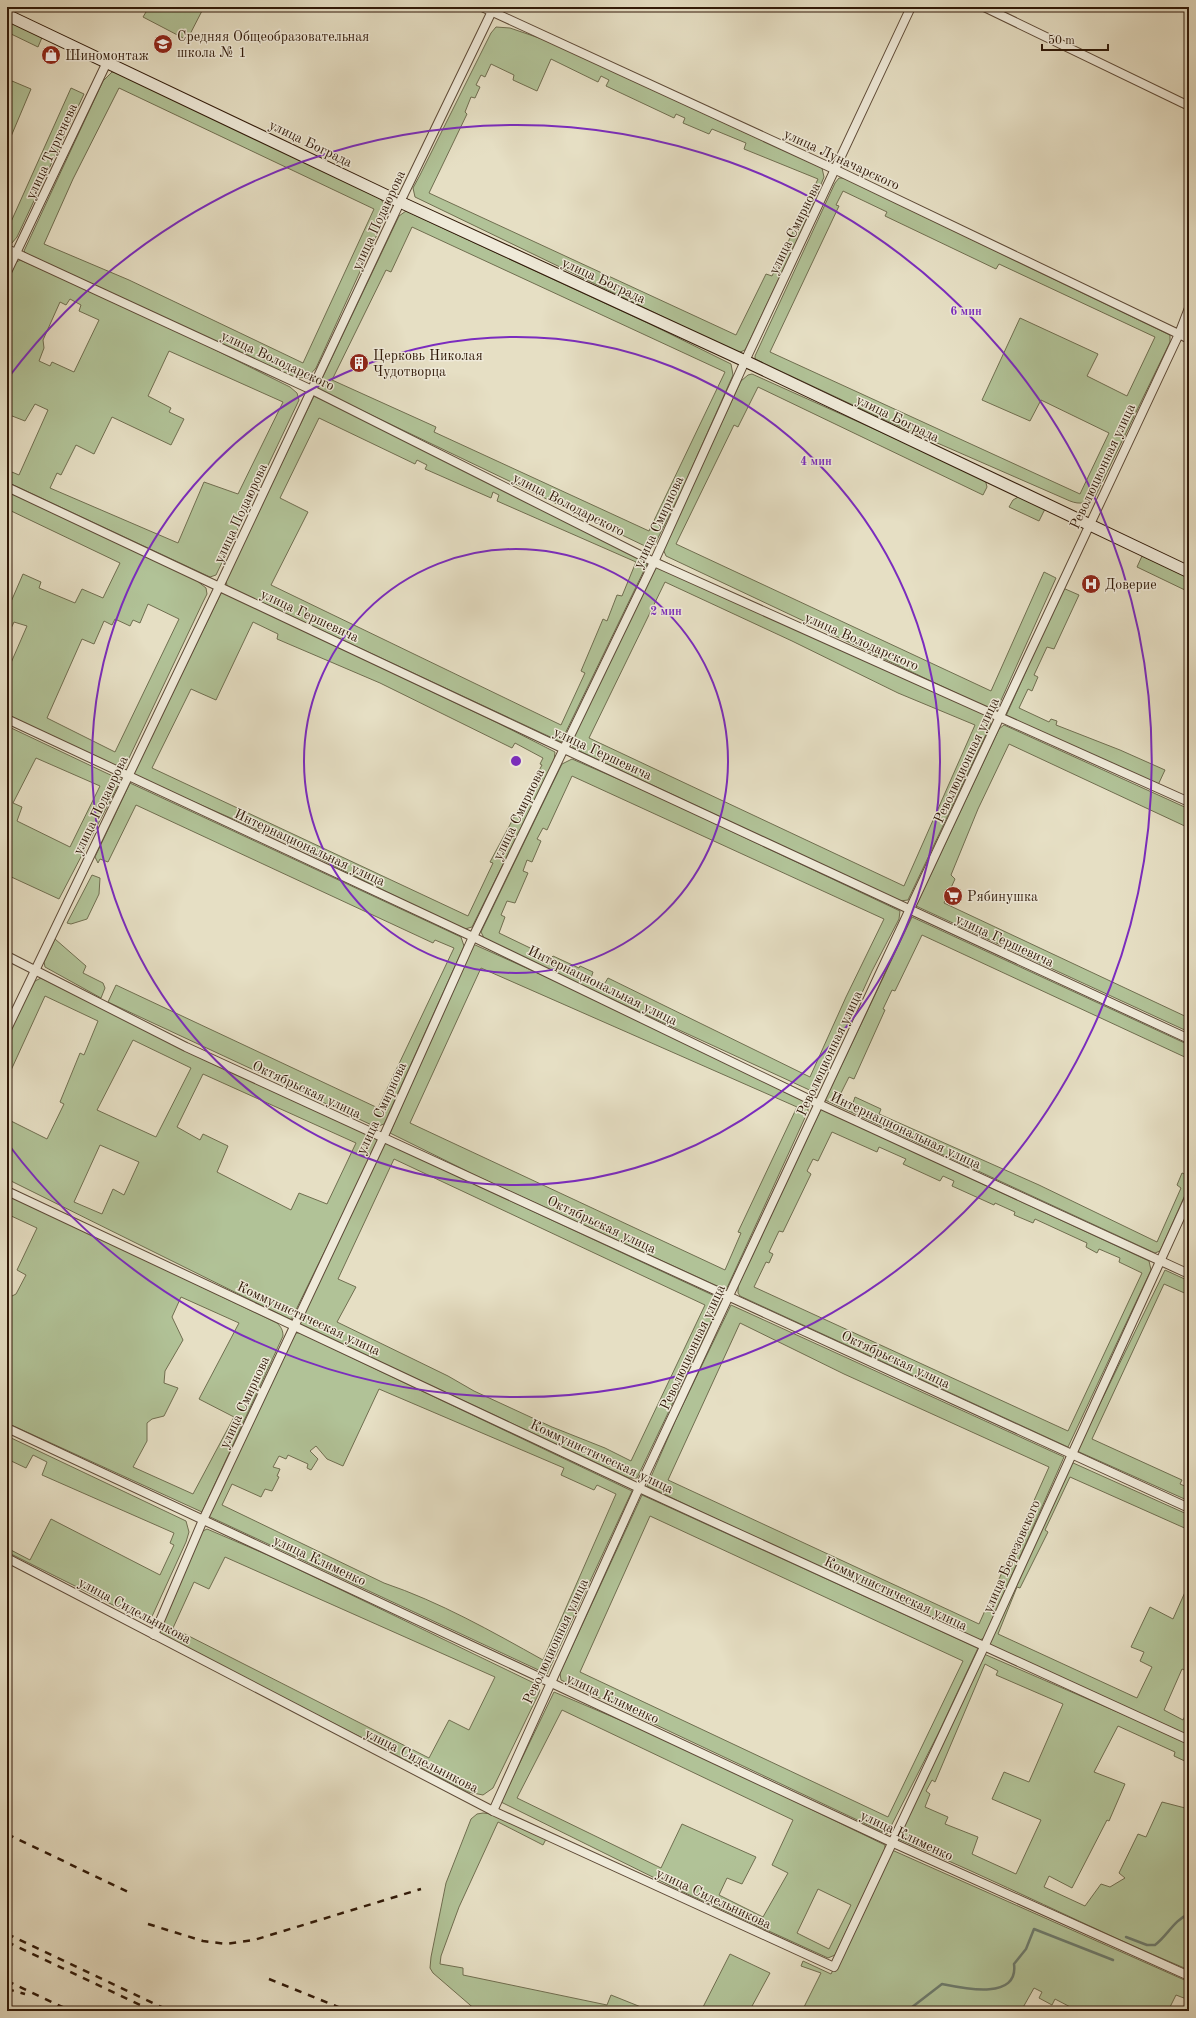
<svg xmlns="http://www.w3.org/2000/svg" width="1196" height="2018" viewBox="0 0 1196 2018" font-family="'Old Standard TT',serif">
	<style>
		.green { fill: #b1c297; stroke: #706e50; fill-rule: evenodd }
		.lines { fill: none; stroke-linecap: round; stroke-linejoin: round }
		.stream { stroke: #6d7b6d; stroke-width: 2.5 }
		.street-casing { stroke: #5e4a37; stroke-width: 10 }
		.secondary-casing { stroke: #301908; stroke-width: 13 }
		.street { stroke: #efead9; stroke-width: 8 }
		.secondary { stroke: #efead9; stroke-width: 11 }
		.rail { stroke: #301908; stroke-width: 2.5; stroke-dasharray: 7 7; stroke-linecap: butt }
		.ring { fill: none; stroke: #7b2cbf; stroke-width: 2 }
		.labels { text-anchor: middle; stroke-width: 3; stroke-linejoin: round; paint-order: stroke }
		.poi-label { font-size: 14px; fill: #301908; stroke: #efead9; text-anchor: start }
		.street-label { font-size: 14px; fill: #301908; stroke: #efead9 }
		.centre { fill: #7b2cbf; stroke: #efead9; stroke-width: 2 }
		.ring-label { font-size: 12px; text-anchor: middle; font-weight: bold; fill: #7b2cbf; stroke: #efead9; stroke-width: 3; stroke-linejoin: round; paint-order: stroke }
	</style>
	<rect width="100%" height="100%" fill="#e6dfc4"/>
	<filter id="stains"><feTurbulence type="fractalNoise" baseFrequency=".005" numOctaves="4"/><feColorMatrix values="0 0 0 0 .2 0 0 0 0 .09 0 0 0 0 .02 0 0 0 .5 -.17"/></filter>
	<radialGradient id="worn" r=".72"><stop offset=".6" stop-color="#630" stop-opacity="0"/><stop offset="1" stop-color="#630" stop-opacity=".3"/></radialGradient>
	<!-- green -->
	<g class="green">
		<polygon points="149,7 204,7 187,40 143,17"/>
		<polygon points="7,18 43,35 38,47 7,32"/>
		<path d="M496 27 510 28 545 40 822 168 824 177 798 239 745 350 738 353 415 197 413 188 420 175 491 33ZM551 59 598 82 601 76 609 80 606 86 674 118 676 114 685 118 683 123 709 134 712 129 746 143 744 149 818 179 772 276 766 274 736 335 429 193 467 114 465 112 471 97 475 98 480 87 476 85 481 75 485 77 491 64 514 75 513 80 537 91Z"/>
		<path d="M112 72H116L379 198C386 204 387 210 384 219L316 368C309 377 304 379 293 377L27 254 24 251 103 81ZM119 88 374 209 303 363 129 280 44 244 73 179Z"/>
		<polygon points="12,81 31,89 7,146 7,91"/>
		<polygon points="71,88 84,94 17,237 12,243 7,245 7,223 10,224"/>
		<path d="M839 178H844L1170 335V342L1095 497C1087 503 1080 505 1070 501L887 421 755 359V356L835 183ZM843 191 887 212 885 216 996 269 999 264 1155 337 1127 396 1087 376 1098 354 1020 318 982 400 1030 421 1041 400 1109 433 1080 494 770 352 839 206 836 205Z"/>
		<path d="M406 211 652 325 731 364 733 375 682 490 654 546 647 547 317 389 399 216ZM412 227 725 372 649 531 434 432 436 427 332 380 386 270 391 272Z"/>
		<path d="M20 260 131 308 290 387 297 393 299 400 216 575 210 577 7 482V470L19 475 48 410 35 404 25 421 7 414V281L15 263ZM70 299 81 305 79 311 99 320 74 372 52 362 50 366 39 361 44 348 43 340 60 302 66 305ZM169 351 283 402 238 494 204 482 178 543 50 488 57 473 61 475 76 445 94 454 112 417 171 445 184 419 169 412 171 408 148 396Z"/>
		<polygon points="752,374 985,479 987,487 983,495 758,387 738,427 734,425 676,544 991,691 1044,572 1056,578 998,707 991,709 986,707 666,556 663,549 741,381 748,375"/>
		<path d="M314 396 643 553 649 560 561 742 227 586 226 579ZM319 418 415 464 417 460 427 465 425 469 491 498 493 492 499 495 497 501 636 562 622 596 617 595 607 621 603 619 581 671 585 673 561 725 271 585 308 512 280 498Z"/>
		<path d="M7 490 196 580 206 588 207 594 203 602 129 758 126 763 116 767 7 715V672L27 626 14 622 7 637V611L23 574 41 582 39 588 75 603 82 589 103 598 120 563 7 509ZM148 604 179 619 115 752 47 718 82 639 94 644 104 621 112 625 115 619 130 626 133 620 140 623Z"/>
		<polygon points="1020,496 1045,509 1039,521 1009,507 1013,500"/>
		<polygon points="1142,556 1189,577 1189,592 1137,567"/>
		<path d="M661 560 985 715 990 720 991 724 908 900 900 901 573 748 572 739 658 561ZM665 582 792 641 898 693 975 725 904 886 589 738Z"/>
		<polygon points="1063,588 1079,595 1054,649 1047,647 1034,675 1038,677 1032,691 1028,689 1019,708 1049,722 1051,719 1057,721 1056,725 1120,750 1165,770 1158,785 1006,716"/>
		<path d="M221 593H224L496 722 555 752 554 761 472 927 465 929 411 904 290 844 133 775ZM253 622 278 634 277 639 380 683 512 748 515 743 543 758 540 764 542 765 490 862 493 863 468 916 152 768 191 689 216 700Z"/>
		<polygon points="1004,725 1189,809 1189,828 1009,744 978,809 951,875 955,879 944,903 1189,1018 1189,1032 916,906 999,729"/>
		<path d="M7 726 121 780 59 899 7 875ZM36 758 100 786 70 847 17 821 22 807 13 803Z"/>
		<path d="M572 759 657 796 900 911 899 919 872 971 816 1093 577 983 484 938 481 932 559 770 562 764ZM572 776 884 919 846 997 810 1077 608 978 605 983 591 978 593 972 580 966 579 968 553 956 551 958 499 933 505 917 501 915 507 901 515 903 528 873 523 871 527 860 532 862 541 841 537 839 543 828 547 830Z"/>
		<polygon points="130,783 461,937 464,946 384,1124 376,1127 108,1002 116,985 378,1108 454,948 435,940 433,943 136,805 108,862 100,859 98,863 95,857"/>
		<polygon points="92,875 100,878 99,894 87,919 71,924 67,923"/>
		<polygon points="912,917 1189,1045 1189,1059 922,935 895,991 892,990 883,1009 885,1010 854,1079 849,1077 839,1097 853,1103 855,1097 881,1109 879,1114 1039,1185 1157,1242 1181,1188 1177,1185 1182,1173 1187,1175 1189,1170 1189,1186 1160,1251 1155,1253 825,1100"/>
		<polygon points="55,939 86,966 83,973 103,983 105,988 101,998 45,967 44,962"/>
		<path d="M473 944 707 1049 808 1101V1111L726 1290 483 1179 390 1133ZM481 968 797 1107 738 1232 741 1233 725 1270 410 1123Z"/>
		<path d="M41 978 209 1062 379 1140 291 1320 7 1179V1119L47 1139 64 1104 60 1102 80 1053 84 1055 98 1021 45 996 7 1079V1036L35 981ZM133 1040 191 1068 156 1137 97 1110ZM203 1074 356 1143 327 1204 299 1193 291 1210 217 1172 228 1146 203 1134 200 1140 177 1127ZM100 1145 139 1162 124 1195 113 1189 102 1214 74 1202Z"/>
		<path d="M821 1109 1149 1261 1151 1270 1068 1447 740 1296 738 1293V1286ZM832 1132 877 1152 879 1147 906 1159 903 1164 940 1181 943 1176 954 1181 952 1186 994 1205 995 1203 1015 1212 1014 1215 1033 1223 1035 1219 1087 1243 1086 1247 1097 1253 1099 1249 1120 1258 1119 1262 1142 1273 1068 1431 754 1287 766 1262 769 1263 773 1254 769 1252 779 1231 783 1232 811 1174 807 1171 813 1159 818 1161Z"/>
		<path d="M384 1142 719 1298 721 1302 637 1478H629L297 1323ZM394 1159 705 1305 631 1461 605 1448 552 1427 474 1391 448 1376 337 1322 356 1287 338 1279Z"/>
		<path d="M7 1194 277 1323C281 1327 283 1330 283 1336L202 1512 7 1423V1304L10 1297 16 1294 26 1275 17 1270 37 1228 7 1214ZM181 1297 239 1323 199 1399 234 1417 193 1494 133 1467 147 1441V1423L152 1419 164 1416 178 1388 164 1383 165 1371 183 1340 172 1317Z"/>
		<polygon points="1165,1270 1189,1281 1189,1295 1164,1284 1092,1439 1182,1480 1180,1484 1189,1488 1189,1501 1077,1451"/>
		<path d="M731 1305 1064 1457 984 1638 980 1640 769 1544 647 1486 677 1417ZM740 1323 844 1374 1049 1467 979 1624 668 1480Z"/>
		<path d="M296 1333H300L632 1491 547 1674 208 1516 292 1334ZM379 1389 564 1468 561 1475 594 1490 597 1485 616 1494 543 1660C491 1631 440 1602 384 1583L222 1505 232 1484 261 1497 265 1489 272 1491 279 1477 277 1476 280 1469 273 1467 279 1456 286 1459 288 1455 308 1464 307 1468 311 1470 318 1459 310 1451 316 1446 327 1459 343 1466Z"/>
		<polygon points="7,1436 186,1521 189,1532 186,1542 149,1623 7,1552 7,1548 30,1560 51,1519 160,1575 174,1545 170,1543 174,1533 42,1475 47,1462 33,1455 26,1468 7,1459"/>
		<polygon points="1071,1462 1189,1515 1189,1530 1070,1477 1045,1530 1048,1532 1020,1588 1017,1587 998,1634 1137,1698 1152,1667 1140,1661 1144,1652 1131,1647 1150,1607 1173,1619 1186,1590 1189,1592 1189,1672 1182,1669 1164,1710 1183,1720 1189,1708 1189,1741 988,1645"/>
		<path d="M642 1495 978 1648 938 1734 887 1834 561 1680 560 1673ZM650 1516 963 1661 888 1817 580 1672Z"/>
		<path d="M207 1529 277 1559 536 1684 540 1690 538 1695 493 1788 483 1795 468 1792 157 1633 201 1532ZM225 1557 495 1677 469 1730 449 1720 429 1758 173 1628 194 1582 209 1589Z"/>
		<path d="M984 1654 1189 1743V1763L1174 1756 1175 1752 1118 1726 1094 1772 1125 1784 1109 1821 1107 1820 1072 1888 1049 1876 1044 1887 1085 1906 1101 1884 1110 1887 1125 1878 1119 1873 1138 1834 1146 1837 1162 1802 1189 1809V1970C1091 1929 996 1880 898 1839ZM985 1664 998 1671 996 1675 1063 1704 1029 1782 1004 1772 992 1799 1041 1820 1016 1874 972 1854 978 1837 945 1824 948 1817 925 1807 930 1794 926 1791 932 1780 935 1782Z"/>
		<path d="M554 1692 674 1743 885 1845V1849L835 1955 828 1958 681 1891 501 1802ZM562 1710 793 1820 772 1865 788 1873 763 1917 719 1895 727 1878 742 1884 756 1857 682 1824 661 1868 517 1798ZM818 1889 851 1905 829 1949 797 1933Z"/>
		<polygon points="483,1813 493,1814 546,1839 543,1845 498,1822 459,1907 441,1956 440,1964 463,1968 463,1975 607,2005 611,1995 651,2011 477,2011 433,1973 430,1968 431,1957 446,1883 471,1819 477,1814"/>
		<polygon points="892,1850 1189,1982 1189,2000 1176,1995 1168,2011 1078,2011 1055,1999 1052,2005 1039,1998 1042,1992 1034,1988 1021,2011 802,2011 821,1973 801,1966 803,1961 831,1974"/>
		<polygon points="730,1954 770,1973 751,2008 753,2011 701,2011"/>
	</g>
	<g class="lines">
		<!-- stream -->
		<g class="stream">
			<path d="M1126 1937 1147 1945H1155C1168 1935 1174 1920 1189 1914"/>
			<path d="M907 2011 942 1984C962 1988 1019 2001 1014 1964L1026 1949 1034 1929 1113 1960"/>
		</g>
		<defs>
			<g id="street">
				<polyline points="482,7 836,170 1189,339"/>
				<polyline points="984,7 1189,106"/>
				<polyline points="7,249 312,390 654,562 1189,802"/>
				<polyline points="7,272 107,62"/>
				<polyline points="7,487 564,749 1189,1039"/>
				<polyline points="7,719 473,937 819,1104 1189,1274"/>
				<polyline points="7,956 186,1047 1189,1508"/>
				<polyline points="7,1029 219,587 400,202 494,7"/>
				<polyline points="7,1191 639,1488 1189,1740"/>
				<polyline points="7,1428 891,1842 1189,1976"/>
				<polyline points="7,1558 493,1811 834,1967 984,1647 1189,1198"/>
				<polyline points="154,1635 203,1520 383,1138 473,937 654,562 745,361 911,7"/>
				<polyline points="493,1811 639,1488 1179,334 1189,308"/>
			</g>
			<polyline id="secondary" points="7,15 400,202 745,361 1189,572"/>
		</defs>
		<!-- street casing -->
		<use href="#street" class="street-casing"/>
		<!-- secondary casing -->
		<use href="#secondary" class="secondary-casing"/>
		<!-- street -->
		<use href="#street" class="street"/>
		<!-- secondary -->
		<use href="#secondary" class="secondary"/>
		<!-- rail -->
		<g class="rail">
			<polyline points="7,1834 128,1892"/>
			<polyline points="148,1924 203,1941 226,1944 254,1940 421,1889"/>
			<polyline points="7,1934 170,2011"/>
			<polyline points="7,1942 153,2011"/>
			<polyline points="269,1979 348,2011"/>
			<polyline points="7,1981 71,2011"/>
			<polyline points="7,1989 25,1994"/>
		</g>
	</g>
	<!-- distance rings -->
	<g class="ring">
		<circle cx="516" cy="761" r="212"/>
		<circle cx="516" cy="761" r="424"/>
		<path d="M8 378A636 636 0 1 1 8 1144"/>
	</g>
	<!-- icons -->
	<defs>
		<symbol id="school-disc" viewBox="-11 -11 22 22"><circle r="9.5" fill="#8f2418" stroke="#efead9"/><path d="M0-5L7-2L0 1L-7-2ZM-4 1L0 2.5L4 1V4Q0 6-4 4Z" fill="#fff"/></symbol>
		<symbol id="shop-disc" viewBox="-11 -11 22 22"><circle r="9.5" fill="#8f2418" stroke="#efead9"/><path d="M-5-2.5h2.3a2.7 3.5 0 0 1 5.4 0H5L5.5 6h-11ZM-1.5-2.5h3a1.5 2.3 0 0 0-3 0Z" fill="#fff"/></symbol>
		<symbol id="building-disc" viewBox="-11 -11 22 22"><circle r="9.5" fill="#8f2418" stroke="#efead9"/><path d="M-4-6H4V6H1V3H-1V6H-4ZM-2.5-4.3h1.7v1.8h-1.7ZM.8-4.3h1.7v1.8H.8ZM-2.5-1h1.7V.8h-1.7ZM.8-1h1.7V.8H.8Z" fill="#fff"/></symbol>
		<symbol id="hospital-disc" viewBox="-11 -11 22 22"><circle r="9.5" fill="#8f2418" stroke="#efead9"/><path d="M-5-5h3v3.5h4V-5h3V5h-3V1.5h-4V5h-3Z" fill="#fff"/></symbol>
		<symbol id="supermarket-disc" viewBox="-11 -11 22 22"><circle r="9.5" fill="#8f2418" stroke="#efead9"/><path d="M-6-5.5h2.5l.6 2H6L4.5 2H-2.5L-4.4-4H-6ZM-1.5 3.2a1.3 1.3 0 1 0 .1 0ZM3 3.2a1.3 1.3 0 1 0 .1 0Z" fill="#fff"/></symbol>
	</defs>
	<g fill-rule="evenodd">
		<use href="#school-disc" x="152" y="33" width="22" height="22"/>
		<use href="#shop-disc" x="40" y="44" width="22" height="22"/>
		<use href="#building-disc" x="348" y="352" width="22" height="22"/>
		<use href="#hospital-disc" x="1080" y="573" width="22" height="22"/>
		<use href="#supermarket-disc" x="942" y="885" width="22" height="22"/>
	</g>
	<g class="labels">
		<!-- poi labels -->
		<g class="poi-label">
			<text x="177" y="41">Средняя Общеобразовательная<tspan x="177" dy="16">школа № 1</tspan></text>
			<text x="65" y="60">Шиномонтаж</text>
			<text x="373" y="360">Церковь Николая<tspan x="373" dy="16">Чудотворца</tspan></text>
			<text x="1105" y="589">Доверие</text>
			<text x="967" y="901">Рябинушка</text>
		</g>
		<!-- street labels -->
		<g class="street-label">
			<text transform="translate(311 143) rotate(26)" y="5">улица Бограда</text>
			<text transform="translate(51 151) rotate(-65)" y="5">улица Тургенева</text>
			<text transform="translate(842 159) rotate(25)" y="5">улица Луначарского</text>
			<text transform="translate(378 220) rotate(-65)" y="5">улица Подаюрова</text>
			<text transform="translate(794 228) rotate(-64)" y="5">улица Смирнова</text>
			<text transform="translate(604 280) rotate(25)" y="5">улица Бограда</text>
			<text transform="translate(278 360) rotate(25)" y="5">улица Володарского</text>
			<text transform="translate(898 418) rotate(26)" y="5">улица Бограда</text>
			<text transform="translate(1102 466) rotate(-65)" y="5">Революционная улица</text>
			<text transform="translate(569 504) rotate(27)" y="5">улица Володарского</text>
			<text transform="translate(240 513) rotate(-65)" y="5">улица Подаюрова</text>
			<text transform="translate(658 522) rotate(-65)" y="5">улица Смирнова</text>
			<text transform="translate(310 615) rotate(25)" y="5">улица Гершевича</text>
			<text transform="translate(862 641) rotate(24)" y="5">улица Володарского</text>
			<text transform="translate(603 753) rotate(25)" y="5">улица Гершевича</text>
			<text transform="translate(966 760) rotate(-65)" y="5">Революционная улица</text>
			<text transform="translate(100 805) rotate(-64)" y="5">улица Подаюрова</text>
			<text transform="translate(518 814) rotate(-64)" y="5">улица Смирнова</text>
			<text transform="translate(310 847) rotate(25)" y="5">Интернациональная улица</text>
			<text transform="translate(1005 940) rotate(25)" y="5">улица Гершевича</text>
			<text transform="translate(603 985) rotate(26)" y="5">Интернациональная улица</text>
			<text transform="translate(829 1053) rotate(-65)" y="5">Революционная улица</text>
			<text transform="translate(307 1089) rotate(25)" y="5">Октябрьская улица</text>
			<text transform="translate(381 1108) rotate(-65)" y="5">улица Смирнова</text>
			<text transform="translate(906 1130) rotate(25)" y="5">Интернациональная улица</text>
			<text transform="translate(602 1224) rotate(25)" y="5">Октябрьская улица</text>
			<text transform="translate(309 1318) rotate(25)" y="5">Коммунистическая улица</text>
			<text transform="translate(692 1347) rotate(-65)" y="5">Революционная улица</text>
			<text transform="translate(896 1359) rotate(25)" y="5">Октябрьская улица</text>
			<text transform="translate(244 1402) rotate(-65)" y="5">улица Смирнова</text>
			<text transform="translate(602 1456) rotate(25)" y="5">Коммунистическая улица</text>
			<text transform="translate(1011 1556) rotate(-66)" y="5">улица Березовского</text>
			<text transform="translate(320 1560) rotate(25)" y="5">улица Клименко</text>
			<text transform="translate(896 1593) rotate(25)" y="5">Коммунистическая улица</text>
			<text transform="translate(135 1610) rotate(28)" y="5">улица Сидельникова</text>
			<text transform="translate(555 1641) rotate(-65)" y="5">Революционная улица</text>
			<text transform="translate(613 1698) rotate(25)" y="5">улица Клименко</text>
			<text transform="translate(422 1760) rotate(27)" y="5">улица Сидельникова</text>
			<text transform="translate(907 1835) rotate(25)" y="5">улица Клименко</text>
			<text transform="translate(714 1898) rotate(25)" y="5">улица Сидельникова</text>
		</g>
	</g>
	<circle cx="516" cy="761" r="6" class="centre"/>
	<g class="ring-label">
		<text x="966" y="315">6 мин</text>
		<text x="816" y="465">4 мин</text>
		<text x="666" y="615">2 мин</text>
	</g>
	<!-- margin -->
	<rect width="1196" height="2018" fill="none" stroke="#e6dfc4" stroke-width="24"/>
	<rect x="8" y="8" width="1180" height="2002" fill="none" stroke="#301908" stroke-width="2"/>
	<rect x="12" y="12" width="1172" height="1994" fill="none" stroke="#301908"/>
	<!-- scale -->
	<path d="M1042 44v6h66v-6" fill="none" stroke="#301908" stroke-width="2"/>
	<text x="1048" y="44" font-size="12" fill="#301908" stroke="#efead9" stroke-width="3" paint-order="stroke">50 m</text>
	<rect width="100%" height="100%" filter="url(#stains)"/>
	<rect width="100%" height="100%" fill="url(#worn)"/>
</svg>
